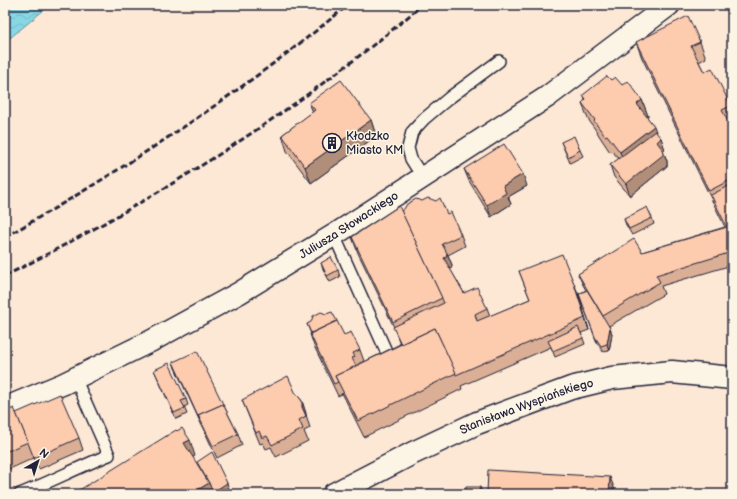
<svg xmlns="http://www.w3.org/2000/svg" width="737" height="499" viewBox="0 0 737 499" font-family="'Balsamiq Sans',sans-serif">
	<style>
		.water { fill: url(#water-waves); stroke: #5f8fa1 }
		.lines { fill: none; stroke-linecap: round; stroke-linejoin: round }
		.lane-casing { stroke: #22223b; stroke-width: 14 }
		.street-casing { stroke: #22223b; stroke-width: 24 }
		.secondary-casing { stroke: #22223b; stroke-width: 25 }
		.lane { stroke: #fcf5e5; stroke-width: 11 }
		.street { stroke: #fcf5e5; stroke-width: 21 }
		.secondary { stroke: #fcf5e5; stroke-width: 22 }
		.rail { stroke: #22223b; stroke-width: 3; stroke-dasharray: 6 3; stroke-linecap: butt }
		.wall { fill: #daaf95; stroke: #22223b }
		.shaded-wall { fill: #b18e79; stroke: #22223b }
		.building { fill: #fdcbad; stroke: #22223b }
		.labels { text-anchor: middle; stroke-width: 3; stroke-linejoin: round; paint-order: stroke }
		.poi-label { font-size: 12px; fill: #22223b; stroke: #fcf5e5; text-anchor: start }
		.street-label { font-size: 12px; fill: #22223b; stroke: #fcf5e5 }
	</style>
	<defs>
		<pattern id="water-waves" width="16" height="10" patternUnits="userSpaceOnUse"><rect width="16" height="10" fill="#88d7e5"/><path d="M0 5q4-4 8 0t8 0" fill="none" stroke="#75b8c5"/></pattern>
	</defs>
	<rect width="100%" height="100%" fill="#fce8d4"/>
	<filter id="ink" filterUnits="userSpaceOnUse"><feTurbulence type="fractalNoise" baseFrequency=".025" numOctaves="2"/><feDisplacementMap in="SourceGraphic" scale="8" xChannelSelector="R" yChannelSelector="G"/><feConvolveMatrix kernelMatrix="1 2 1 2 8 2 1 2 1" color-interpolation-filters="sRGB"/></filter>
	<g filter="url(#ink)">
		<!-- water -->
		<polygon class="water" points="5,5 50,5 5,42"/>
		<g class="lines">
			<defs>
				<g id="lane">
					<polyline points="423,178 411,159 408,148 412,132 424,119 449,98 499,61"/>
					<polyline points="334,235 390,360"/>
					<path d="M20 494C50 482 79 467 109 455L75 378"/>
				</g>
				<g id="street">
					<path id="s1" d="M5 408 63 384 151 341 239 293 334 235 547 97 669 5"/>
				</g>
				<g id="secondary">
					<path id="s2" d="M334 494 413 453 477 423 571 388 612 378 672 372 732 378"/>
				</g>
			</defs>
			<!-- lane casing -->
			<use href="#lane" class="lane-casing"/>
			<!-- street casing -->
			<use href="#street" class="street-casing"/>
			<!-- secondary casing -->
			<use href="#secondary" class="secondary-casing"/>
			<!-- lane -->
			<use href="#lane" class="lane"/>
			<!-- street -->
			<use href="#street" class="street"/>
			<!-- secondary -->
			<use href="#secondary" class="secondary"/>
			<!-- rail -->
			<g class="rail">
				<path d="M5 237C125 169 241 93 348 5"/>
				<path d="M5 276C153 201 295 113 422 5"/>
			</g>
		</g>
		<!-- wall -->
		<g class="wall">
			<polygon points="636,42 700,42 706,58 699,62 704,72 731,106 732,110 732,124 730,125 732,129 732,265 661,286 664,294 609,326 612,334 609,351 603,352 597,343 579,294 586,290 583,285 578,274 642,252 725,227 642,58"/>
			<polygon points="611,80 622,85 642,100 648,116 647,117 656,133 661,138 665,150 663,151 667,161 667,166 630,196 614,177 610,165 619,159 612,151 610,152 600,137 597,132 588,119 582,103 585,100 583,95"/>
			<polygon points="309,103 371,120 376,136 311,183 287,151 282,135 313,112"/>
			<polygon points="561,142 580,150 583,156 570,163"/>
			<polygon points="464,169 527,186 508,197 511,204 491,217 469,181"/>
			<polygon points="401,211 447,214 461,235 465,246 448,255 452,265 450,269 464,293 487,308 490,316 530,299 519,271 578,293 589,330 581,333 585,344 555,357 551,347 461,386 462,389 364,437 342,393 342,394 338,396 314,346 310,334 311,334 307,324 344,335 360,350 364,361 358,364 358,365 400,344 394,327 358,253 352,237"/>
			<polygon points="652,218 654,224 632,235 626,225 624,219"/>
			<polygon points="321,263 338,270 340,277 330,282 323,269"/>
			<polygon points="173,362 223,404 238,434 242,445 217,458 175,368"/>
			<polygon points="154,370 186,399 188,405 184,407 187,414 176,419"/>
			<polygon points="295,392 302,401 310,428 304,431 308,441 276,457 271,447 266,449 263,443 260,444 242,400"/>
			<polygon points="5,412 16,413 79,438 83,450 39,469 34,458 5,471"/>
		</g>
		<!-- shaded-wall -->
		<g class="shaded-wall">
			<polygon points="700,5 706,5 701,9"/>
			<polygon points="642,100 648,116 643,120 637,104"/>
			<polygon points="371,120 376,136 311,183 305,167"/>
			<polygon points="654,126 659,140 661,138 665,150 663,151 667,161 667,166 630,196 626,184 626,168 620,152"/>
			<polygon points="523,174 527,186 508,197 511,204 491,217 487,205 503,186"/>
			<polygon points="447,253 452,265 451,269 448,270 444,258"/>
			<polygon points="573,281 578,293 589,330 585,318"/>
			<polygon points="610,328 612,334 609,351 607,344"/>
			<polygon points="302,401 306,413 306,416 302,407"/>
			<polygon points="190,440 195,456 190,459 184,443"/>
			<polygon points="610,477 616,493 616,494 609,494"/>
			<polygon points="209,483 227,483 229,489 222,494 191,494"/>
			<polygon points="480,487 482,494 480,494"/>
		</g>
		<!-- building -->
		<g class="building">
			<polygon points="688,16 700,42 691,46 704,72 712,68 731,106 722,110 732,129 732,179 709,191 636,42"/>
			<polygon points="607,76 611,80 615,77 622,85 628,81 642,100 637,104 654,126 620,152 607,135 605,136 594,121 595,120 582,103 586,99 583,95"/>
			<polygon points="341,80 371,120 305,167 282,135 315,110 309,103"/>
			<polygon points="655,131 661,138 657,142 663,150 663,155 626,184 610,165"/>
			<polygon points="574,136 580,150 568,157 561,142"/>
			<polygon points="504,144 523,174 503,186 506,193 487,205 464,169"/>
			<polygon points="732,184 732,252 656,275 660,282 603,316 578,274 634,239 642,252 727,227 711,195"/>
			<polygon points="428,198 436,201 440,198 447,214 451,212 461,235 442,244 447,253 446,257 444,258 464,293 477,287 487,308 475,314 477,321 530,299 519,271 562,254 573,281 585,318 456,375 435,328 401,344 393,327 444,303 401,211 404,209 407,204 416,199 422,201"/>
			<polygon points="399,206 442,298 393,322 352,237"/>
			<polygon points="647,207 652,218 629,229 624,219"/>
			<polygon points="331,257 338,270 327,276 321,263"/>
			<polygon points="587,290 610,328 607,344 601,346 595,337 579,294"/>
			<polygon points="321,312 326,314 332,312 337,321 311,333 307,324 311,322 313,316"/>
			<polygon points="337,321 344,335 351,332 360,350 353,353 355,357 352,358 356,366 335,376 338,382 334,384 310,334"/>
			<polygon points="578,327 583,338 553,351 548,341"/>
			<polygon points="435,328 456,373 358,421 335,376"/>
			<polygon points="197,351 223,404 198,415 200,421 173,362"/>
			<polygon points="169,363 186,399 181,401 185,408 174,413 154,370"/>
			<polygon points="288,376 295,392 302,401 302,407 306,416 299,420 303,429 272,445 267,436 262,438 259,431 256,433 242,400"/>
			<polygon points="60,394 79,438 34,458 16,413"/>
			<polygon points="223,404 238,434 213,446 198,415"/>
			<polygon points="14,408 28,442 5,452 5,412"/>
			<polygon points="182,428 190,440 184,443 209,483 191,494 73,494 176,430 177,431"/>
			<polygon points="212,452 227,483 213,492 209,483 197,462"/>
			<polygon points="488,470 610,477 609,494 487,494"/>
			<polygon points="466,487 480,487 480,494 465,494"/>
			<polygon points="427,490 464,493 464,494 427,494"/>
		</g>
	</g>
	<!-- icons -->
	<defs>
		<symbol id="building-ring" viewBox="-11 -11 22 22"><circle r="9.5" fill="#fcf5e5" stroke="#22223b" stroke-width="1.5"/><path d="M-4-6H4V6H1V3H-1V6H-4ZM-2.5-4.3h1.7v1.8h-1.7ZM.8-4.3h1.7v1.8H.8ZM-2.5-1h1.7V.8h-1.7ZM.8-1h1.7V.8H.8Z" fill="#22223b"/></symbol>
	</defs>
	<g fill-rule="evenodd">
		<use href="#building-ring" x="321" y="132" width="22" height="22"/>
	</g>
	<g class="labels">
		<!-- poi labels -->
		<g class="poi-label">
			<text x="346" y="140">Kłodzko<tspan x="346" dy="14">Miasto KM</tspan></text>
		</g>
		<!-- street labels -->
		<g class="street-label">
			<text dy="4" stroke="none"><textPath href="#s1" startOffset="390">Juliusza Słowackiego</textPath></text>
			<text dy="4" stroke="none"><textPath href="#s2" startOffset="212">Stanisława Wyspiańskiego</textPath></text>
		</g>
	</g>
	<!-- margin -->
	<rect width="737" height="499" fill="none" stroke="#fcf5e5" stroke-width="20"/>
	<rect x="10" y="10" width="717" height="479" fill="none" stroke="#22223b" stroke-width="1.5" filter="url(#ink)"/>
	<!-- north arrow -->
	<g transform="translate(38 461) rotate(39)" stroke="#fcf5e5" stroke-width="3" paint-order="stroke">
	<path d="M0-3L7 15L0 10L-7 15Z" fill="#22223b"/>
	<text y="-6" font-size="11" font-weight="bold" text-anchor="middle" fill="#22223b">N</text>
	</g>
</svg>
